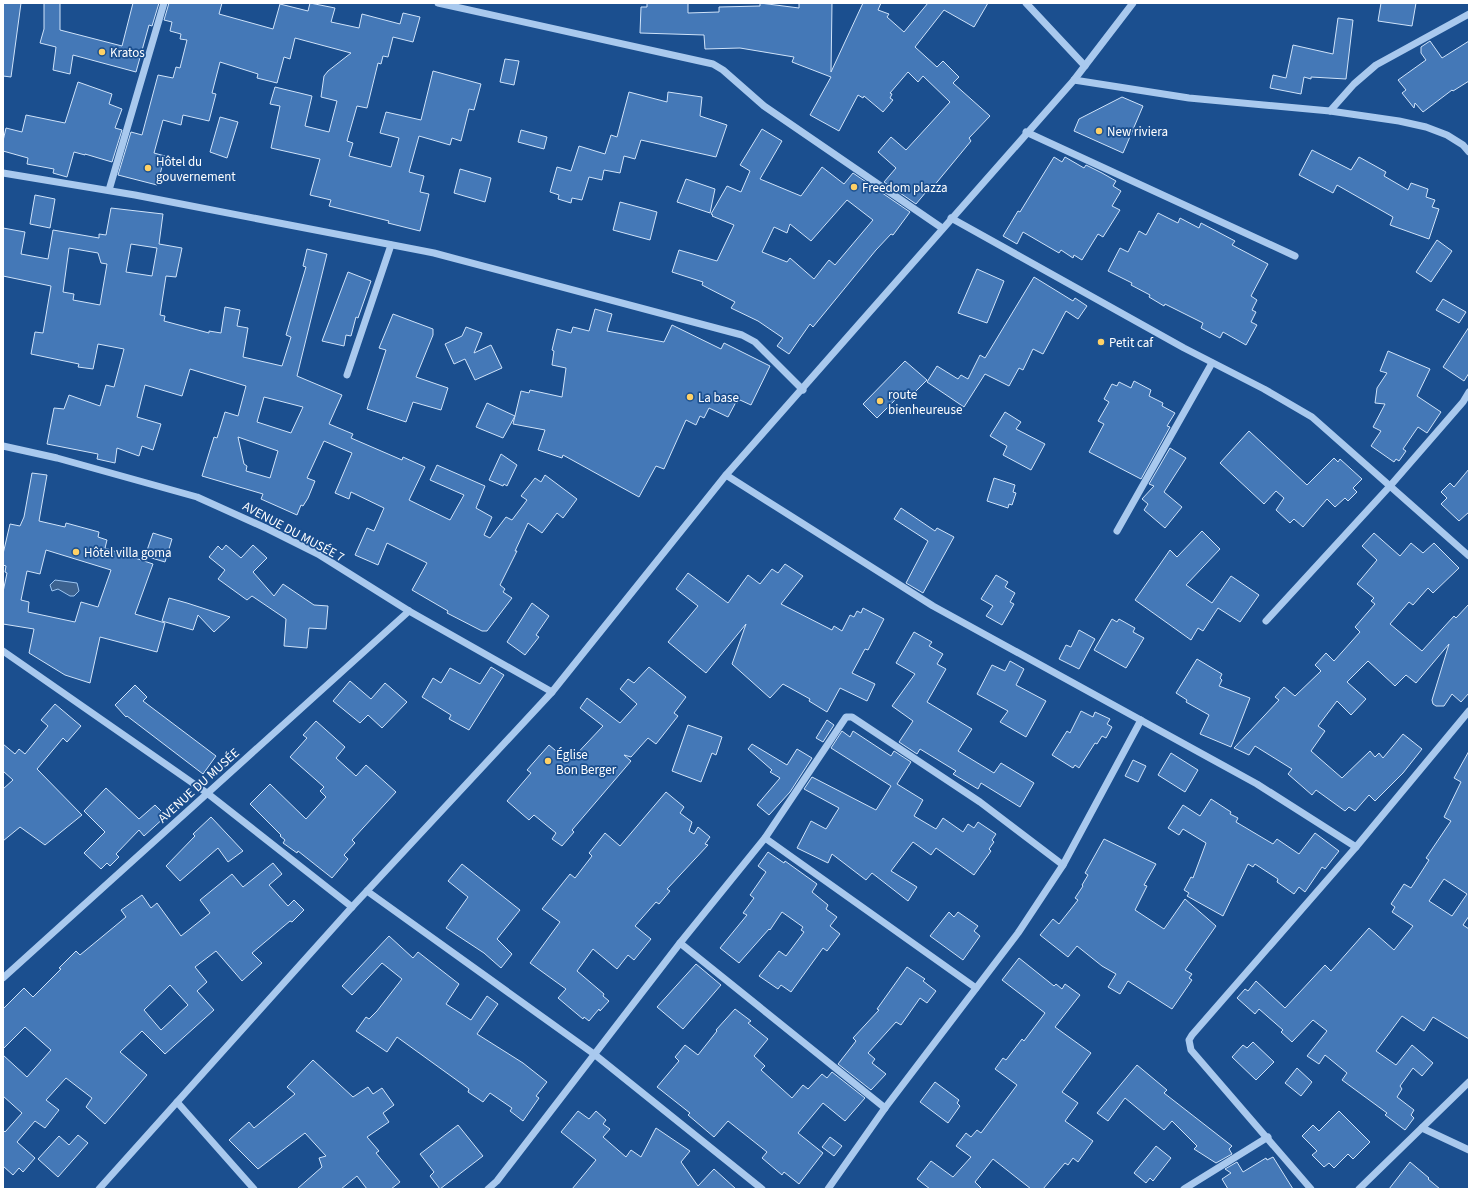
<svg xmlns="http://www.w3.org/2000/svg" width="1472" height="1192" viewBox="0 0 1472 1192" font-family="'Source Sans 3',sans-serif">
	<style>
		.water { fill: #3c6290; stroke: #9cc4f0 }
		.building { fill: #4478b7; stroke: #cfe3fa; fill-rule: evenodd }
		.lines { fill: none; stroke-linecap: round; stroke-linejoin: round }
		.minor { stroke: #a9c9ee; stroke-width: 7 }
		.poi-dot { fill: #ffd166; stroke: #1b4f8f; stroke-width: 1.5 }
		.labels { text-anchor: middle; stroke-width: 3.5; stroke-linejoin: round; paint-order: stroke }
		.poi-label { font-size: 13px; fill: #fff; stroke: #1b4f8f; text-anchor: start }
		.street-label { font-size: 13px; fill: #fff; stroke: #1b4f8f }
	</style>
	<rect width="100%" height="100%" fill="#1b4f8f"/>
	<!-- water -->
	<polygon class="water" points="55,580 77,583 79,591 74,596 70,596 58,589 52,591 50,585"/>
	<!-- building -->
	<g class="building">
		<polygon points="3,3 21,3 11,77 3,76"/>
		<polygon points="44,3 60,3 60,30 122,46 133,3 159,3 152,26 149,25 136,72 73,55 70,74 53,70 56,47 40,43 44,29"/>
		<polygon points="169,3 222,3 219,14 273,29 280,4 308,11 310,3 335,8 331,22 359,28 362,14 400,24 403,13 420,17 413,42 393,37 388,57 383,56 381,64 378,63 367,108 357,106 347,141 353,143 349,156 391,167 399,138 380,133 386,112 421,120 433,71 481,84 474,110 469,109 461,141 452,138 450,145 419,136 409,172 424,176 420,192 429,194 420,231 388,223 389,221 329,206 331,200 310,195 320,159 271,148 280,106 270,104 275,87 312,96 305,126 329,132 337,101 321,97 324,76 328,71 351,53 295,38 290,59 284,57 277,83 257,78 258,74 220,62 212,93 216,94 209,121 183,115 181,125 163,120 154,153 165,156 157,185 118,175 131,132 142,135 158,75 173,78 176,67 180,68 187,40 180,39 181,34 170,31 172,22 164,20"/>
		<polygon points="647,3 688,3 688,13 719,12 719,7 760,6 760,3 799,8 799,3 832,3 831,72 863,3 881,3 878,10 889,14 887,17 904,32 928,3 988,3 974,27 944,10 915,47 937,67 943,61 959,77 953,83 990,116 969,138 971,141 928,193 926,192 916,204 884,182 896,168 878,152 891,137 906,150 950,102 923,76 918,82 908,72 890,93 892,94 890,98 893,100 883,112 864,96 863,98 858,95 839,131 810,115 831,77 792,62 794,57 740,48 705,49 704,35 640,33 641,7 647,7"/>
		<polygon points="1381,3 1416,3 1412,26 1378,21"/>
		<polygon points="1338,18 1353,20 1346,79 1311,77 1311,79 1304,77 1301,94 1270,88 1273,75 1286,78 1293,45 1333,54"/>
		<polygon points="1430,41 1442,58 1469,41 1469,81 1453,91 1452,90 1423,112 1415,103 1414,108 1402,93 1406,90 1398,80 1426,60 1421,53 1421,47"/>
		<polygon points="505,59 519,61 514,85 500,82"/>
		<polygon points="78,82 112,94 109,104 122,109 115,128 122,130 112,162 85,154 85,155 74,152 67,177 53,173 54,169 27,164 28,158 3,151 3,141 6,128 22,132 26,115 65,123"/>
		<polygon points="629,92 667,102 668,92 702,97 700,116 727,125 716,157 641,140 635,159 624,156 620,173 604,170 602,180 589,177 582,200 572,198 571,203 558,199 559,195 550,192 557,167 571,171 579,146 605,154 611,135 617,137"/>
		<polygon points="1122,97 1143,106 1123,153 1074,131 1079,119"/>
		<polygon points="220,117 238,122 227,158 210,152"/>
		<path d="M762 129 782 141 760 179 801 196 822 167 844 184 853 173 910 212 893 235 891 234 876 250 813 327 810 324 789 354 777 346 783 338 758 321 731 308 735 302 702 285 703 282 672 272 679 250 717 261 734 225 712 216 713 215 711 214 727 186 741 192 750 171 740 165ZM847 200 873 220 835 265 829 260 814 279 790 258 787 262 762 252 774 227 787 233 790 224 811 241Z"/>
		<polygon points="521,130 547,137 544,149 518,142"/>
		<polygon points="1312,150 1351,170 1359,157 1386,172 1384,176 1408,190 1411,183 1428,189 1426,197 1435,200 1432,207 1439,209 1429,239 1390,225 1393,217 1337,185 1333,193 1299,175"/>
		<polygon points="1054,157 1062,162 1065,157 1084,168 1086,165 1102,173 1116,181 1113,186 1121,191 1112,206 1120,210 1103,237 1098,234 1082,260 1074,255 1073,258 1061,250 1059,253 1023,232 1017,244 1003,236 1018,211 1020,212"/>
		<polygon points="460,169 491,178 485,202 454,193"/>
		<polygon points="686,179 715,189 710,213 677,202"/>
		<polygon points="35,195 55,199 50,228 30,224"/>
		<polygon points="620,202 657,212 650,240 613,230"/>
		<path d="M111 208 163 214 159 244 182 248 176 277 166 276 160 315 165 316 164 321 209 333V331L221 333 225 307 240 310 237 326 248 328 243 357 282 366 291 337 286 335 306 267 303 266 307 249 327 254 297 376 342 395 329 424 353 434 351 438 402 460 403 457 425 467 409 500 450 520 464 495 430 480 437 465 485 486 476 508 492 517 484 535 490 538 506 517 512 520 527 500 521 496 535 478 541 482 545 475 577 499 563 518 557 513 542 533 528 523 515 551H517L500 585 505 589 503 592 512 598 487 631H482L447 613 448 611 412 590 427 563 387 543 378 565 355 555 367 528 374 531 384 508 351 492 349 499 335 493 352 453 324 441 307 478 315 481 308 498 303 506 301 505 297 515 261 499 263 494 202 476 214 437 217 438 225 412 238 416 246 386 190 369 182 396 145 385 137 417 161 424 153 450 142 446 139 456 117 448 115 463 97 459 98 454 47 444 54 408 64 409 69 395 100 406 106 385 114 387 124 349 98 344 93 369 78 367 79 364 31 354 35 332 43 333 51 286 3 276V228L25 232 21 254 48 259 53 230 99 238V234L106 235ZM131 244 157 248 152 276 126 272ZM69 248 98 253 101 263 107 264 100 305 73 300 74 294 63 292ZM264 397 303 407 291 433 257 422ZM238 437 278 451 270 478 246 471 247 466 244 464Z"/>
		<polygon points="1158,213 1178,223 1180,218 1199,228 1201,223 1235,241 1232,245 1268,264 1251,296 1257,300 1252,310 1256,312 1251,322 1257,325 1246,345 1223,332 1220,338 1201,328 1203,323 1165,304 1164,306 1149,297 1150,295 1131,285 1132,283 1108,271 1120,248 1128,252 1139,231 1146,235"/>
		<polygon points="1437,240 1452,251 1431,282 1416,272"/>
		<polygon points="977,269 1004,281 987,323 958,313"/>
		<polygon points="348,272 371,281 358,318 356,317 351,336 346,335 344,346 322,341"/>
		<polygon points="1034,277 1073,301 1075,298 1087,306 1078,319 1066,311 1043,354 1033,349 1023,370 1019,368 1009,386 985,374 964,407 927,382 937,366 958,379 961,375 968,379 980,355 985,358"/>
		<polygon points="1443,299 1466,312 1459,323 1436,310"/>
		<polygon points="595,309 612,314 607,331 664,342 672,325 721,349 724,343 770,366 751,405 740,400 738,403 736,402 728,417 709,408 704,418 700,416 696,425 686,420 664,469 656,466 639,497 563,455 562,458 538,450 545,430 513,424 521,391 529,393 530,390 562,397 566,368 552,365 554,351 552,350 557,329 571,333 573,327 589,331"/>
		<polygon points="393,314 433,329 433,335 416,377 448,388 441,410 413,402 406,422 367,409 386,350 379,348"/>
		<polygon points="466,327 482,333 474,353 491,345 502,368 475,380 465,359 454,364 445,344 462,336"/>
		<polygon points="1469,327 1469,373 1464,381 1443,367"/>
		<polygon points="1388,351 1430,369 1417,396 1441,412 1427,433 1418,427 1403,449 1406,451 1399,461 1396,459 1394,462 1371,446 1381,431 1373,427 1385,404 1375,403 1377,388 1387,373 1380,371"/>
		<polygon points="905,361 927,380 907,400 901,394 877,418 863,404"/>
		<polygon points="1134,381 1151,390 1149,396 1163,403 1162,406 1175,413 1167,426 1170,427 1141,479 1089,452 1104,424 1098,421 1109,402 1104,399 1112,384 1117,386 1119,382 1131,388"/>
		<polygon points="487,403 515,416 503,438 476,427"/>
		<polygon points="1005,412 1021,422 1016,429 1045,444 1031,470 1003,455 1007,446 990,436"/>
		<polygon points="1249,431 1307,485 1334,458 1338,462 1340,459 1362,479 1353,488 1357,492 1348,501 1345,498 1335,507 1327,499 1303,527 1294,519 1290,523 1276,510 1284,498 1276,491 1264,504 1220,463"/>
		<polygon points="1170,448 1186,458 1164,492 1182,507 1165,528 1144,510 1148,504 1142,499 1154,486 1149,484"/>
		<polygon points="501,454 517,465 507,486 504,484 503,486 489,480"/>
		<polygon points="1469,469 1469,512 1459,521 1441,504 1447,498 1441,492 1450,483 1454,487"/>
		<path d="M32 473 47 475 39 521 65 527 66 523 99 532 98 537 107 540 105 548 153 564 135 614 165 623 157 652 100 637 90 683 65 675 29 653 34 629 3 624V592L7 573 5 572 6 566 3 565V554L10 524 20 526 24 517ZM46 550 111 570 98 607 81 602 75 622 28 612 29 602 21 600 27 571 40 574Z"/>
		<polygon points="994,478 1015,485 1013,492 1016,493 1012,505 1009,504 1008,508 987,501"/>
		<polygon points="901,508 935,531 937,528 954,537 923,593 906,583 928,541 894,519"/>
		<polygon points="1202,531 1220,549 1186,585 1212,603 1231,576 1259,595 1240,622 1218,608 1203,631 1198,628 1191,640 1135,600 1170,550 1177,557"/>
		<polygon points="153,533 172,539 165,562 145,556"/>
		<polygon points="1374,533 1400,556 1411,543 1423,553 1434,543 1459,568 1433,593 1428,588 1413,605 1409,602 1390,624 1422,651 1454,616 1456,618 1469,604 1469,693 1461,702 1452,694 1444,706 1436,706 1433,704 1432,700 1449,644 1416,683 1406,675 1395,686 1368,661 1347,682 1366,699 1351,715 1337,701 1318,726 1325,731 1311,751 1342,778 1370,751 1375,757 1379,753 1383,758 1403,734 1422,749 1403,773 1375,801 1369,795 1355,811 1349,807 1345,811 1316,790 1312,795 1288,774 1292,769 1255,746 1249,755 1234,748 1279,700 1275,697 1284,687 1295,696 1321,671 1315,665 1326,653 1334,661 1360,632 1355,627 1375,604 1371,601 1374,598 1357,584 1377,560 1362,546"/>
		<polygon points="226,545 241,558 253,545 267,558 253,572 274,596 283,584 314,605 328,606 326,629 309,628 307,648 284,646 286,619 252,596 247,600 218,579 225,570 209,557 218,546 222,550"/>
		<polygon points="785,564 803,576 781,604 832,630 834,626 842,631 850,615 854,617 857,611 861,613 863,608 884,619 868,650 865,649 852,673 875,684 867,701 840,688 827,712 809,701 810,699 783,684 770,698 732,664 746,624 706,673 668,642 698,606 676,589 688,573 728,603 748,575 760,584 772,569 778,573"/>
		<polygon points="996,575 1008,582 1005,587 1015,593 1010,602 1014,604 1002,625 986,616 993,606 981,599"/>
		<polygon points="169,598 187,603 230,617 214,632 198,615 193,630 162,621"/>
		<polygon points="532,603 549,616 536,635 539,637 525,655 507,642"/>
		<polygon points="1112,619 1117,622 1119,619 1135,628 1133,632 1144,638 1126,668 1094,650"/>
		<polygon points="1079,630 1095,639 1079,669 1059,659 1066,645 1071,647"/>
		<polygon points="914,632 932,642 929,646 943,654 937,664 946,669 927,702 972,729 958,751 994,773 1001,763 1034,783 1020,807 981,783 978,789 953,774 956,771 920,749 917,754 899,742 913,721 892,706 915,674 896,663"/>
		<polygon points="1197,659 1222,674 1220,678 1222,680 1219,686 1250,698 1231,747 1200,734 1209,715 1186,702 1187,700 1176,693"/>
		<polygon points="1010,661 1024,669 1016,685 1046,701 1026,737 1000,722 1008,711 977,694 992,665 1005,671"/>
		<polygon points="491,667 504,675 469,730 449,719 451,715 422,697 433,678 441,683 450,668 480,684"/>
		<polygon points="649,667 686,697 674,713 678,716 656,744 648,738 631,757 624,755 631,761 572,830 574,832 562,846 552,839 556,833 534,815 529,820 507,801 531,773 527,770 549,745 569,762 603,726 580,708 587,698 620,723 637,704 620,689 628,679 634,683"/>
		<polygon points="350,681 371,699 385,683 407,702 382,728 368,715 360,723 333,701"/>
		<polygon points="135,685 147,697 143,701 216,756 203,774 127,716 126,717 115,705"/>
		<polygon points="55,704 81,726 67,742 63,738 37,769 82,815 45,845 20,827 3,841 3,789 13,780 3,771 3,744 15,754 19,749 25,754 48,726 41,720"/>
		<polygon points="1081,711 1093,717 1095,712 1110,719 1107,724 1112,727 1106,738 1102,736 1097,744 1095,743 1079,768 1075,765 1073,768 1052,755 1067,731 1070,733"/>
		<polygon points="827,720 834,725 823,742 816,738"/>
		<polygon points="316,721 345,747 336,758 356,776 366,765 396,792 352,840 355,843 344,855 348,859 332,878 298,851 297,853 283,843 285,840 280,836 281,835 250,804 270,784 306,819 326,797 320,791 324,787 290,757 307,738 303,735"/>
		<polygon points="688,725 722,737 716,755 712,753 701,782 672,771"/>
		<polygon points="842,731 850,737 853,731 891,756 894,751 911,762 897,784 923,800 914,816 936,829 943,818 963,832 968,824 974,828 978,822 996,834 992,840 994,842 989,849 991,851 974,875 936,848 931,855 913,842 891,871 917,887 908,901 872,873 866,880 832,854 828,863 797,848 811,821 826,829 839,808 804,789 812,777 876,810 891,786 831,748"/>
		<polygon points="752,744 787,765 797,749 812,758 790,792 769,815 757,805 780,778 770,772 772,770 748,749"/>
		<path d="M1469 751V916L1463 925 1469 929V1039L1433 1017 1424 1031 1402 1016 1376 1051 1396 1065 1412 1045 1433 1063 1422 1076 1413 1068 1400 1086 1402 1089 1397 1097 1414 1110 1411 1115 1414 1118 1405 1130 1385 1115 1387 1113 1342 1080 1347 1073 1325 1055 1319 1064 1307 1056 1327 1031 1313 1020 1292 1042 1281 1032 1283 1030 1259 1009 1255 1014 1237 998 1245 989 1248 991 1256 981 1285 1008 1325 965 1331 971 1369 928 1394 950 1413 926 1392 912 1395 907 1391 904 1404 884 1411 888 1429 860 1426 858 1451 821 1444 817 1461 782 1454 778ZM1444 879 1467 894 1452 916 1429 901Z"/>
		<polygon points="1171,753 1198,770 1185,792 1158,775"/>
		<polygon points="1133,760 1146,766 1138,782 1125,776"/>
		<polygon points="106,788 139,819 155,805 166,816 144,836 139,830 116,854 119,857 110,866 107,863 101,869 84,853 105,832 84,811"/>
		<polygon points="666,792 684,807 680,813 692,822 689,831 694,834 698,827 710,837 705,844 708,845 667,889 670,891 659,904 656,902 635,926 651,939 634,960 628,955 617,969 593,949 577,971 604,994 603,996 609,1001 600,1011 599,1009 589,1021 584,1017 583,1019 558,998 566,989 530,963 560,922 542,909 570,874 575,878 592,856 589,853 605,833 620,846"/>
		<polygon points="1211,799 1231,812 1230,814 1238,818 1236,822 1273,844 1277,839 1299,854 1315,833 1339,851 1325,869 1322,867 1305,892 1299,887 1294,894 1277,882 1278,879 1255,864 1253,867 1248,864 1223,916 1187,896 1189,893 1184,890 1191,877 1193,878 1206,843 1183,829 1179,835 1168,828 1183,805 1200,816"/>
		<polygon points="211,817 243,851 228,862 218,848 180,881 166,866 195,836 193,834"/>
		<polygon points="1104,839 1156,864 1144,885 1147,886 1135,910 1164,929 1185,899 1216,926 1185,970 1192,974 1189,978 1192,980 1172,1009 1128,981 1120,994 1108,987 1116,974 1102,966 1077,946 1068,957 1040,935 1053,919 1059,924 1078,900 1075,898 1083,886 1082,885 1088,875 1085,873"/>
		<polygon points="768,852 784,863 785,861 817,884 812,892 828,905 826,909 837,917 830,926 840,934 827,951 823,948 791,992 781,985 778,989 759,976 779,951 786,956 804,932 801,930 803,927 782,912 770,930 769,929 739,963 720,948 747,915 743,913 754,898 750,895 766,872 758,866"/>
		<path d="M273 863 282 874 269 885 288 906 294 900 304 910 292 922 290 921 252 953 262 963 242 981 216 951 195 967 207 982 197 991 214 1010 165 1054 142 1031 120 1052 147 1075 105 1124 86 1107 92 1098 66 1078 46 1100 59 1110 45 1128 35 1121 17 1142 35 1158 23 1172 19 1168 13 1175 3 1166V1130L5 1132 22 1113 3 1096V1055L27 1077 51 1050 25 1027 3 1049V1009L24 988 33 997 61 969 59 968 76 951 80 955 126 917 121 910 142 895 151 908 157 903 181 936 210 913 200 900 232 874 243 887ZM170 985 188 1005 161 1030 144 1010Z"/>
		<polygon points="462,864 520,910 497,939 512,954 501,968 484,953 446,928 468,897 448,881"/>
		<polygon points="949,912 954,917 958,912 978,926 974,931 980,936 963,960 930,936"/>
		<polygon points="389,936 413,958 418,952 459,984 446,1004 471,1020 487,996 498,1004 477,1034 523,1063 547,1082 536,1096 539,1098 523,1121 510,1111 512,1108 490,1093 483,1102 468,1092 469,1089 397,1037 387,1052 356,1031 366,1017 369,1019 377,1011 402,979 382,963 352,995 342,986"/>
		<polygon points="1019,958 1054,986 1056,984 1062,989 1065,984 1080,995 1055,1027 1091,1053 1062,1092 1078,1103 1065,1121 1093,1141 1078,1162 1073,1158 1068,1165 1065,1163 1043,1189 1031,1189 993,1159 975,1182 982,1189 930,1189 917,1179 931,1161 953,1177 971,1157 956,1146 966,1133 971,1137 977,1130 981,1133 1017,1085 995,1069 1003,1058 1006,1060 1022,1039 1024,1041 1045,1013 1002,980"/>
		<polygon points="696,964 721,985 683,1029 657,1007"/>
		<polygon points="907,967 925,979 923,981 936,991 927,1003 920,998 901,1025 896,1022 868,1053 875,1059 872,1063 886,1074 871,1090 838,1064 856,1041 853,1038 879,1010 877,1009"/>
		<polygon points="735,1009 751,1021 748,1023 768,1039 754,1056 765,1066 761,1070 792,1098 803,1085 808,1089 822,1074 827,1078 832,1072 865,1098 845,1121 823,1103 798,1133 823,1153 799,1184 784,1172 782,1175 762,1158 767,1152 728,1121 714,1137 688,1115 690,1113 657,1087 679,1061 675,1057 685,1045 698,1055 717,1031 716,1030"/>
		<polygon points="1253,1042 1274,1062 1256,1080 1232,1057 1243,1045 1247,1048"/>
		<polygon points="313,1060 353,1097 368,1087 373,1094 382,1088 394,1105 383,1113 389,1122 367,1137 379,1151 376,1153 400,1182 391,1189 367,1189 357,1176 341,1189 297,1189 322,1167 319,1158 326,1156 305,1133 258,1169 229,1140 249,1122 254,1128 295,1094 287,1087"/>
		<polygon points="1137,1065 1167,1090 1164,1093 1232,1146 1229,1149 1232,1154 1216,1163 1194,1149 1197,1146 1172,1121 1164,1130 1125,1098 1108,1121 1097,1113"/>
		<polygon points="1297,1068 1312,1082 1301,1096 1285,1083"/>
		<polygon points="935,1082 959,1100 957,1103 960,1106 948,1123 920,1102"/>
		<polygon points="578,1111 589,1119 596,1111 606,1120 603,1124 610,1129 603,1137 626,1157 631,1150 641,1157 656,1128 690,1151 681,1162 698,1186 714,1169 736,1189 572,1189 596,1160 561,1132"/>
		<polygon points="1339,1111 1370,1142 1353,1159 1348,1154 1334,1168 1329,1163 1324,1167 1312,1155 1317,1151 1302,1136 1313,1125 1319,1131"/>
		<polygon points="458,1125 483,1156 440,1189 430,1176 434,1172 420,1154"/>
		<polygon points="78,1135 88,1143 58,1177 38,1159 59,1136 69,1145"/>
		<polygon points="830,1137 842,1146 834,1156 822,1147"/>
		<polygon points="1156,1146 1171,1158 1153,1181 1150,1178 1146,1183 1134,1173"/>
		<polygon points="1273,1157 1293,1189 1228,1189 1222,1179 1231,1173 1225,1169 1237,1162 1243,1172 1266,1158 1267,1160"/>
		<polygon points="1410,1162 1429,1178 1428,1179 1440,1189 1389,1189"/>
	</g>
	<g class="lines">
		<!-- minor -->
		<g class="minor">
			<polyline points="438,3 713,64 723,70 764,106 942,228"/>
			<polyline points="1026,3 1085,66"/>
			<polyline points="1074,80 1189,98 1330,111 1399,121 1426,127 1447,135 1463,145 1469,152"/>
			<polyline points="1330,111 1354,84 1376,65 1469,14"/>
			<polyline points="1026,132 1295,256"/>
			<polyline points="3,173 135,195 434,253 742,335 755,342 803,390"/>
			<polyline points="109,190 164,3"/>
			<polyline points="951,218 1184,348 1264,389 1312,417 1469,556"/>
			<polyline points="347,375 391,245"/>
			<polyline points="3,446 57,458 197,497 268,529 318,554 409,611 552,692"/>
			<polyline points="726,475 933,606 1257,784 1356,847"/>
			<polyline points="1117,531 1212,363"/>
			<polyline points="1266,621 1390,486 1463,402 1469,392"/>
			<polyline points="3,651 207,793 352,907"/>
			<polyline points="765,838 976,988"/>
			<polyline points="367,891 594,1054 762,1189"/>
			<polyline points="680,943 885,1108"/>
			<polyline points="3,978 409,611"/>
			<polyline points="177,1102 254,1189"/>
			<polyline points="1422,1128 1469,1150"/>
			<polyline points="99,1189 352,907 552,692 726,475 1074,80 1133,3"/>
			<polyline points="488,1189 497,1181 680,943 765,838 846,717 852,717 980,802 1063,865"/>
			<polyline points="828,1189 885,1108 1018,933 1063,865 1141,720"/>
			<polyline points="1184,1189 1268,1137"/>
			<polyline points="1311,1189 1191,1050 1189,1040 1192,1035 1356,847 1469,711"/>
			<polyline points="1359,1189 1469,1082"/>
		</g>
	</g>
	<!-- markers -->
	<g class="poi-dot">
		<circle cx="102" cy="52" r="4"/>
		<circle cx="1099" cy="131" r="4"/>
		<circle cx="148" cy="168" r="4"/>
		<circle cx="854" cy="187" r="4"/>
		<circle cx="1101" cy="342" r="4"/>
		<circle cx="690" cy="397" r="4"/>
		<circle cx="880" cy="401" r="4"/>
		<circle cx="76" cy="552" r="4"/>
		<circle cx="548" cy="761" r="4"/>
	</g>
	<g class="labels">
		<!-- poi labels -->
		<g class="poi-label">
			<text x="110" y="57">Kratos</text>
			<text x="1107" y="136">New riviera</text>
			<text x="156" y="166">Hôtel du<tspan x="156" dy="15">gouvernement</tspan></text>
			<text x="862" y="192">Freedom plazza</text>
			<text x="1109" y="347">Petit caf</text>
			<text x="888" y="399">route<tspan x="888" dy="15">bienheureuse</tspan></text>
			<text x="698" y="402">La base</text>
			<text x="84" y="557">Hôtel villa goma</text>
			<text x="556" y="759">Église<tspan x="556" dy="15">Bon Berger</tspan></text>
		</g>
		<!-- street labels -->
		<g class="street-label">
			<text transform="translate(294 531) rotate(28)" y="5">AVENUE DU MUSÉE 7</text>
			<text transform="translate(198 785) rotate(-42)" y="5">AVENUE DU MUSÉE</text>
		</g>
	</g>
	<!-- border -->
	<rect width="1472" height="1192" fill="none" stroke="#ffffff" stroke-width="8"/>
</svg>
